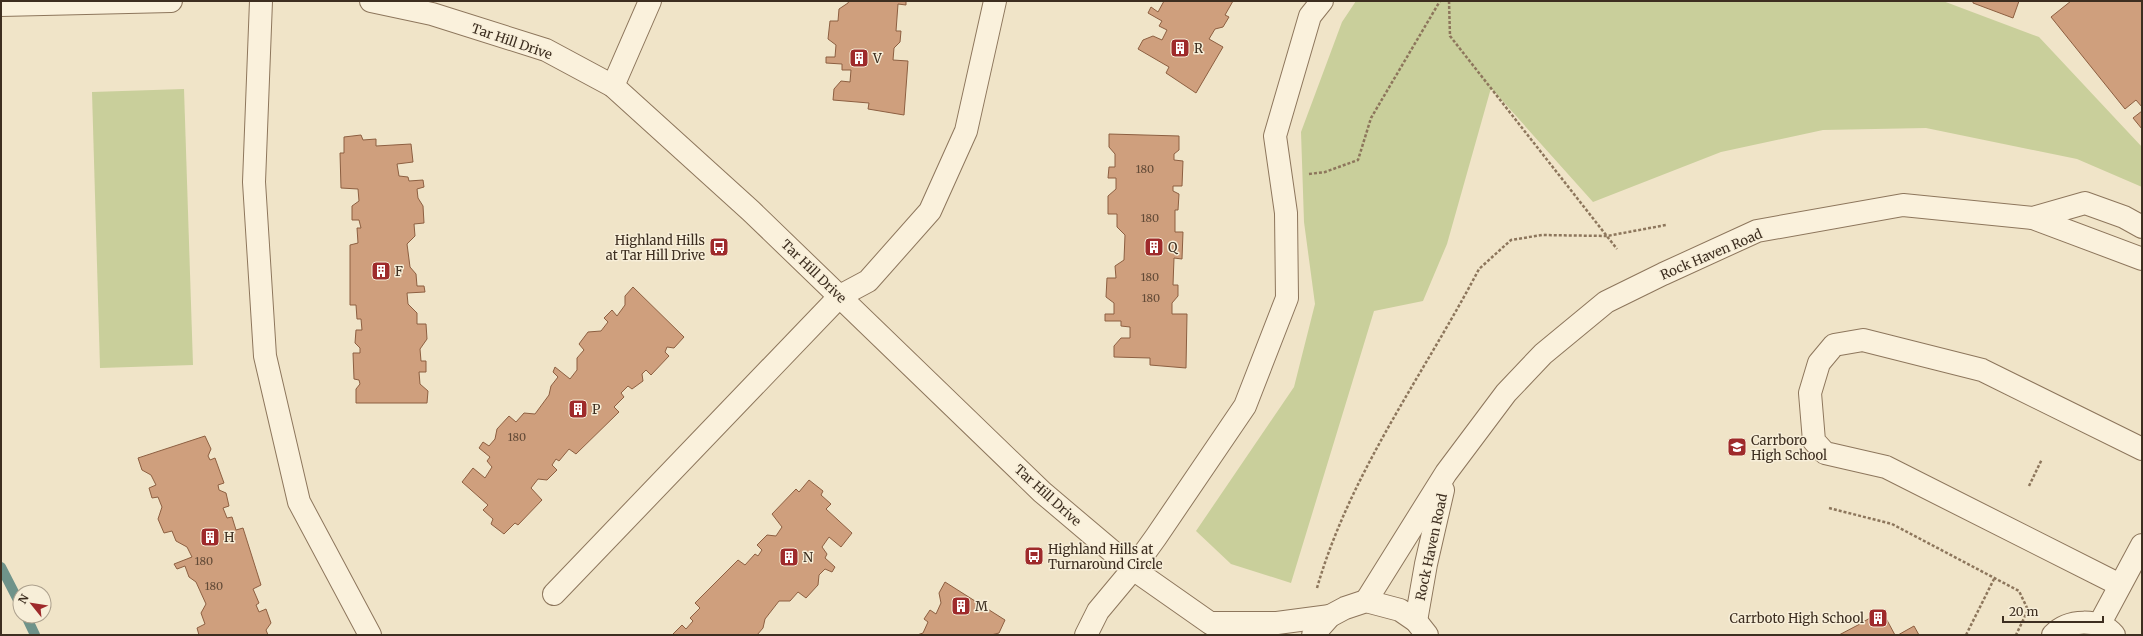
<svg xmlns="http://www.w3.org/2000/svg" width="2143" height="636" viewBox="0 0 2143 636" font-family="Merriweather,serif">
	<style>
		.green { fill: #c9cf9b }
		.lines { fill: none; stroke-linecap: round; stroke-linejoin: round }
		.stream { stroke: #6f938a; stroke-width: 10 }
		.building { fill: #cf9f7d; stroke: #8d5f41 }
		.minor-casing { stroke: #8d765c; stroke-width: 24 }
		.path { stroke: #8d765c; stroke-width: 2.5; stroke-dasharray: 3 2; stroke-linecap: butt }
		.minor { stroke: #faf1dc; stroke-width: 22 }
		.labels { text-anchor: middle; stroke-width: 3; stroke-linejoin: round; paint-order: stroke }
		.number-label { font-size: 11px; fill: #624a37 }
		.street-label { font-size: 13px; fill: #3d2e20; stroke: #f7eed8 }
		.poi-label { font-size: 13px; fill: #3d2e20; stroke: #f7eed8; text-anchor: start }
	</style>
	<rect width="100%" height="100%" fill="#f0e4c8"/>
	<!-- green -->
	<g class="green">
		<polygon points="1356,1 1943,1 2039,37 2142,147 2142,187 2077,159 1926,128 1823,130 1721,152 1593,202 1491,88 1447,244 1423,301 1374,311 1291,583 1231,564 1196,531 1294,387 1315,304 1304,222 1301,132 1342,22"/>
		<polygon points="184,89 193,365 100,368 92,92"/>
	</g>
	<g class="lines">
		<!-- stream -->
		<g class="stream">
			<polyline points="1,567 20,604"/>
			<polyline points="26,616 35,635"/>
		</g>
	</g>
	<!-- building -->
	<g class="building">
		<polygon points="849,1 906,1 906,5 898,4 896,31 901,31 900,42 894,48 893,60 908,61 904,115 868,109 869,103 833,100 834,89 841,81 850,82 851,70 842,70 842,64 826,63 826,57 835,57 836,45 828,39 830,21 838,21 839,9 848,3"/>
		<polygon points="1164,1 1233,1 1225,15 1229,17 1223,27 1215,29 1209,39 1223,47 1196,93 1166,73 1169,67 1138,49 1143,40 1153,36 1162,40 1167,30 1159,26 1162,21 1148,13 1151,7 1158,12"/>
		<polygon points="1973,1 2019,1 2013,18 1973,3"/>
		<polygon points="2071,1 2142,1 2142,107 2136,100 2125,109 2051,17"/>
		<polygon points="2142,111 2142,129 2133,118"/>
		<polygon points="1109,134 1179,136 1179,150 1174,154 1174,160 1183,161 1182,186 1173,186 1173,191 1179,194 1178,210 1175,210 1175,232 1183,232 1182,259 1174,258 1173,285 1178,285 1178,296 1172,303 1172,314 1187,314 1186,368 1150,365 1150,358 1114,357 1114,346 1121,338 1130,338 1130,327 1121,326 1121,321 1105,321 1105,314 1114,314 1114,303 1106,297 1107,278 1116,278 1115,266 1124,260 1125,235 1117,227 1117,214 1108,214 1108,196 1116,189 1116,178 1108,178 1109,167 1115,167 1115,154 1109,147"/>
		<polygon points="361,135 363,140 376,139 376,146 411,144 413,162 397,164 399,176 408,177 409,181 423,180 424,187 417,189 418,198 423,206 424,223 414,224 415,236 407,244 410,267 416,274 417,286 424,286 425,292 407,293 408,304 417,313 417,324 426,324 427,339 420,349 421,361 426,361 426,372 419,372 420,384 428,391 427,403 356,403 356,389 360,384 359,380 354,379 353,353 360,353 360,348 355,343 356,330 362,330 361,319 357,319 356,305 350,305 350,245 358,243 357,228 361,228 359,220 352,220 352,206 359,201 358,189 341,188 340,153 344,153 344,137"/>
		<polygon points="633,287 684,337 674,348 667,347 665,352 669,356 651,375 646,370 642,374 643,381 632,389 628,386 621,393 624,397 614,407 619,412 576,454 569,449 559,461 556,459 552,465 557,470 547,480 538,479 531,488 542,500 518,525 515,523 504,534 491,524 493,519 483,510 488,505 462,482 473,468 485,478 492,467 487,461 490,457 479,448 483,442 489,446 495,439 497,429 509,416 516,422 524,413 535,414 549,395 551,386 558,377 553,372 555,367 570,379 577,370 577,358 584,350 579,344 588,332 601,331 608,322 604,318 612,310 617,316 625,305 625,296"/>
		<polygon points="205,436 211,449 208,456 210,460 215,458 224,483 218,485 219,490 226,493 229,506 223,508 227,518 232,517 236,530 243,528 261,585 253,589 259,603 256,605 259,612 266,609 271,623 266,630 268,635 199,635 197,628 205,624 201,613 206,604 196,582 189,577 185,566 177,569 174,564 192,557 187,547 176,541 172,531 164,533 158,519 162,507 158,497 152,498 149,488 156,485 151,475 142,470 138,458"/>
		<polygon points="809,480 823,491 821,495 831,504 826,509 852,533 841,547 829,537 822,547 827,554 825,558 835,567 832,572 825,569 819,575 818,585 806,598 798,592 790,601 779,601 765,619 763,628 757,635 672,635 682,625 686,629 693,621 690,618 700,608 695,603 738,560 745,565 755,554 758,556 762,550 757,545 767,535 776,536 782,527 772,514 796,489 799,492"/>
		<polygon points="945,582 1005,620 999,633 991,635 917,635 923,633 928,622 924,619 930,610 936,614 941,603 939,593"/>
		<polygon points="1882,611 1895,635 1839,635 1858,625"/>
		<polygon points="1914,626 1919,635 1898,635"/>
	</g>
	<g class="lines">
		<defs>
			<g id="minor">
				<polyline points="261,1 254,182 265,356 299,502 370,635"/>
				<polyline points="371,1 432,14 546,50 613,86 751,211 1042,492 1133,569 1210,623 1231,635"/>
				<polyline points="1,5 171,1"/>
				<polyline points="613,86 650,1"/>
				<polyline points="2033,218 2085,203 2124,217 2142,227"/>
				<polyline points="2120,585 1886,467 1825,453 1814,441 1810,393 1819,363 1834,345 1863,340 1982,370 2142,449"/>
				<polyline points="554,594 840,296 868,281 930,211 966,131 995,1"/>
				<polyline points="1366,601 1446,473 1506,393 1543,354 1606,302 1663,274 1757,231 1903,205 2033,218 2142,259"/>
				<polyline points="1416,621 1426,564 1443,490"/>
				<polyline points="1211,623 1277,623 1330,616"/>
				<polyline points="2099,625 2142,545"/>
				<polyline points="1086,635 1098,611 1133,569 1156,537 1245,406 1287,298 1286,213 1275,136 1310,16 1322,1"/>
				<polyline points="1313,635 1330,616 1345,608 1366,601 1400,610 1416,621 1427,635"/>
				<path d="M2053 635C2068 619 2099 618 2114 635"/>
			</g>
		</defs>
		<!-- minor casing -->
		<use href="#minor" class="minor-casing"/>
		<!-- path -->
		<g class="path">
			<polyline points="1449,1 1450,36 1617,249"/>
			<polyline points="1309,174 1325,172 1358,160 1371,118 1440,1"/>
			<polyline points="2029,486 2042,459"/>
			<polyline points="1829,508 1892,524 2019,591 2028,610 2016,635"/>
			<path d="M1317 588C1350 473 1424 374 1479 269L1511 240 1542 235 1607 236 1666 225"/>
			<polyline points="1966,635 1994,579"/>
		</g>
		<!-- minor -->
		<use href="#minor" class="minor"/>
	</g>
	<!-- icons -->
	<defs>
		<symbol id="building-square" viewBox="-11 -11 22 22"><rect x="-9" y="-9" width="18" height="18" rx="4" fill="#9e2a2b" stroke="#f7eed8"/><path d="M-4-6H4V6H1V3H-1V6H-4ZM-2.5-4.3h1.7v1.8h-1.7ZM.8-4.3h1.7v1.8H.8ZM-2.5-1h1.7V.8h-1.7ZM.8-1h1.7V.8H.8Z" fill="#fff"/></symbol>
		<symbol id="bus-square" viewBox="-11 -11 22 22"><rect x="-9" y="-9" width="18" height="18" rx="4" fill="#9e2a2b" stroke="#f7eed8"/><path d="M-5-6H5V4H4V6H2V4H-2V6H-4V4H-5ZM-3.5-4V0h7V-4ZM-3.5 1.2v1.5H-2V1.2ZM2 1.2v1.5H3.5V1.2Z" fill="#fff"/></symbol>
		<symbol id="school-square" viewBox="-11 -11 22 22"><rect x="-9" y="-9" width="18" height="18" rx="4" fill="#9e2a2b" stroke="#f7eed8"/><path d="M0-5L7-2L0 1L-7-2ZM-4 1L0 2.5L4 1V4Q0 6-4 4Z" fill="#fff"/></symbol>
	</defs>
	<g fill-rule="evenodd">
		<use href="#building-square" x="1169" y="37" width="22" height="22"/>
		<use href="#building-square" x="848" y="47" width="22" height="22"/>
		<use href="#bus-square" x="708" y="236" width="22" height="22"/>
		<use href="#building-square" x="1143" y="236" width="22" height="22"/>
		<use href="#building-square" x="370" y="260" width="22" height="22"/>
		<use href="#building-square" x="567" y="398" width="22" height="22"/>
		<use href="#school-square" x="1726" y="436" width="22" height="22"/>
		<use href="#building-square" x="199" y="526" width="22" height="22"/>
		<use href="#bus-square" x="1023" y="545" width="22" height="22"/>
		<use href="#building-square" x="778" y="546" width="22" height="22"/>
		<use href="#building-square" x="950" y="595" width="22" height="22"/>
		<use href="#building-square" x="1867" y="607" width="22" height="22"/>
	</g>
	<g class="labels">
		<!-- number labels -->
		<g class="number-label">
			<text x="1145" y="173">180</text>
			<text x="1150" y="222">180</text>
			<text x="1150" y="281">180</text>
			<text x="1151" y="302">180</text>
			<text x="517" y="441">180</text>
			<text x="204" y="565">180</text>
			<text x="214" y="590">180</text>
		</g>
		<!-- street labels -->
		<g class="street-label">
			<text transform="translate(512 41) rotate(19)" y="5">Tar Hill Drive</text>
			<text transform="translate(1711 254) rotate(-23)" y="5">Rock Haven Road</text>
			<text transform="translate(814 271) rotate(44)" y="5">Tar Hill Drive</text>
			<text transform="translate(1048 495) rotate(42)" y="5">Tar Hill Drive</text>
			<text transform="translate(1431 547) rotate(-78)" y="5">Rock Haven Road</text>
		</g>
		<!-- poi labels -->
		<g class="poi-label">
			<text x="1194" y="53">R</text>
			<text x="873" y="63">V</text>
			<text x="705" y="245" text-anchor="end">Highland Hills<tspan x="705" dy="15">at Tar Hill Drive</tspan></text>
			<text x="1168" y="252">Q</text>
			<text x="395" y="276">F</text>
			<text x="592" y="414">P</text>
			<text x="1751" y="445">Carrboro<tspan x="1751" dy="15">High School</tspan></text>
			<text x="224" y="542">H</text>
			<text x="1048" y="554">Highland Hills at<tspan x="1048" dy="15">Turnaround Circle</tspan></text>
			<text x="803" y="562">N</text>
			<text x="975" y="611">M</text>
			<text x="1864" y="623" text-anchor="end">Carrboto High School</text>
		</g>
	</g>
	<!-- border -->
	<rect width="2143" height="636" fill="none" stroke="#3d2e20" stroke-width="4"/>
	<!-- north arrow -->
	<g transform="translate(32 604) rotate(300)"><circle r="19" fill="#f7eed8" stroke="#ada18e"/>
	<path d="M0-3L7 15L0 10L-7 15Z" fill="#9e2a2b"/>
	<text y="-6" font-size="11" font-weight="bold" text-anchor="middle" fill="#3d2e20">N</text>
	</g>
	<!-- scale -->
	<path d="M2003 616v6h100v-6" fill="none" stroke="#3d2e20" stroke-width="2"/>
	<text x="2009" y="616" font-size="12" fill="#3d2e20" stroke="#f7eed8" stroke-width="3" paint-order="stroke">20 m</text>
</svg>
